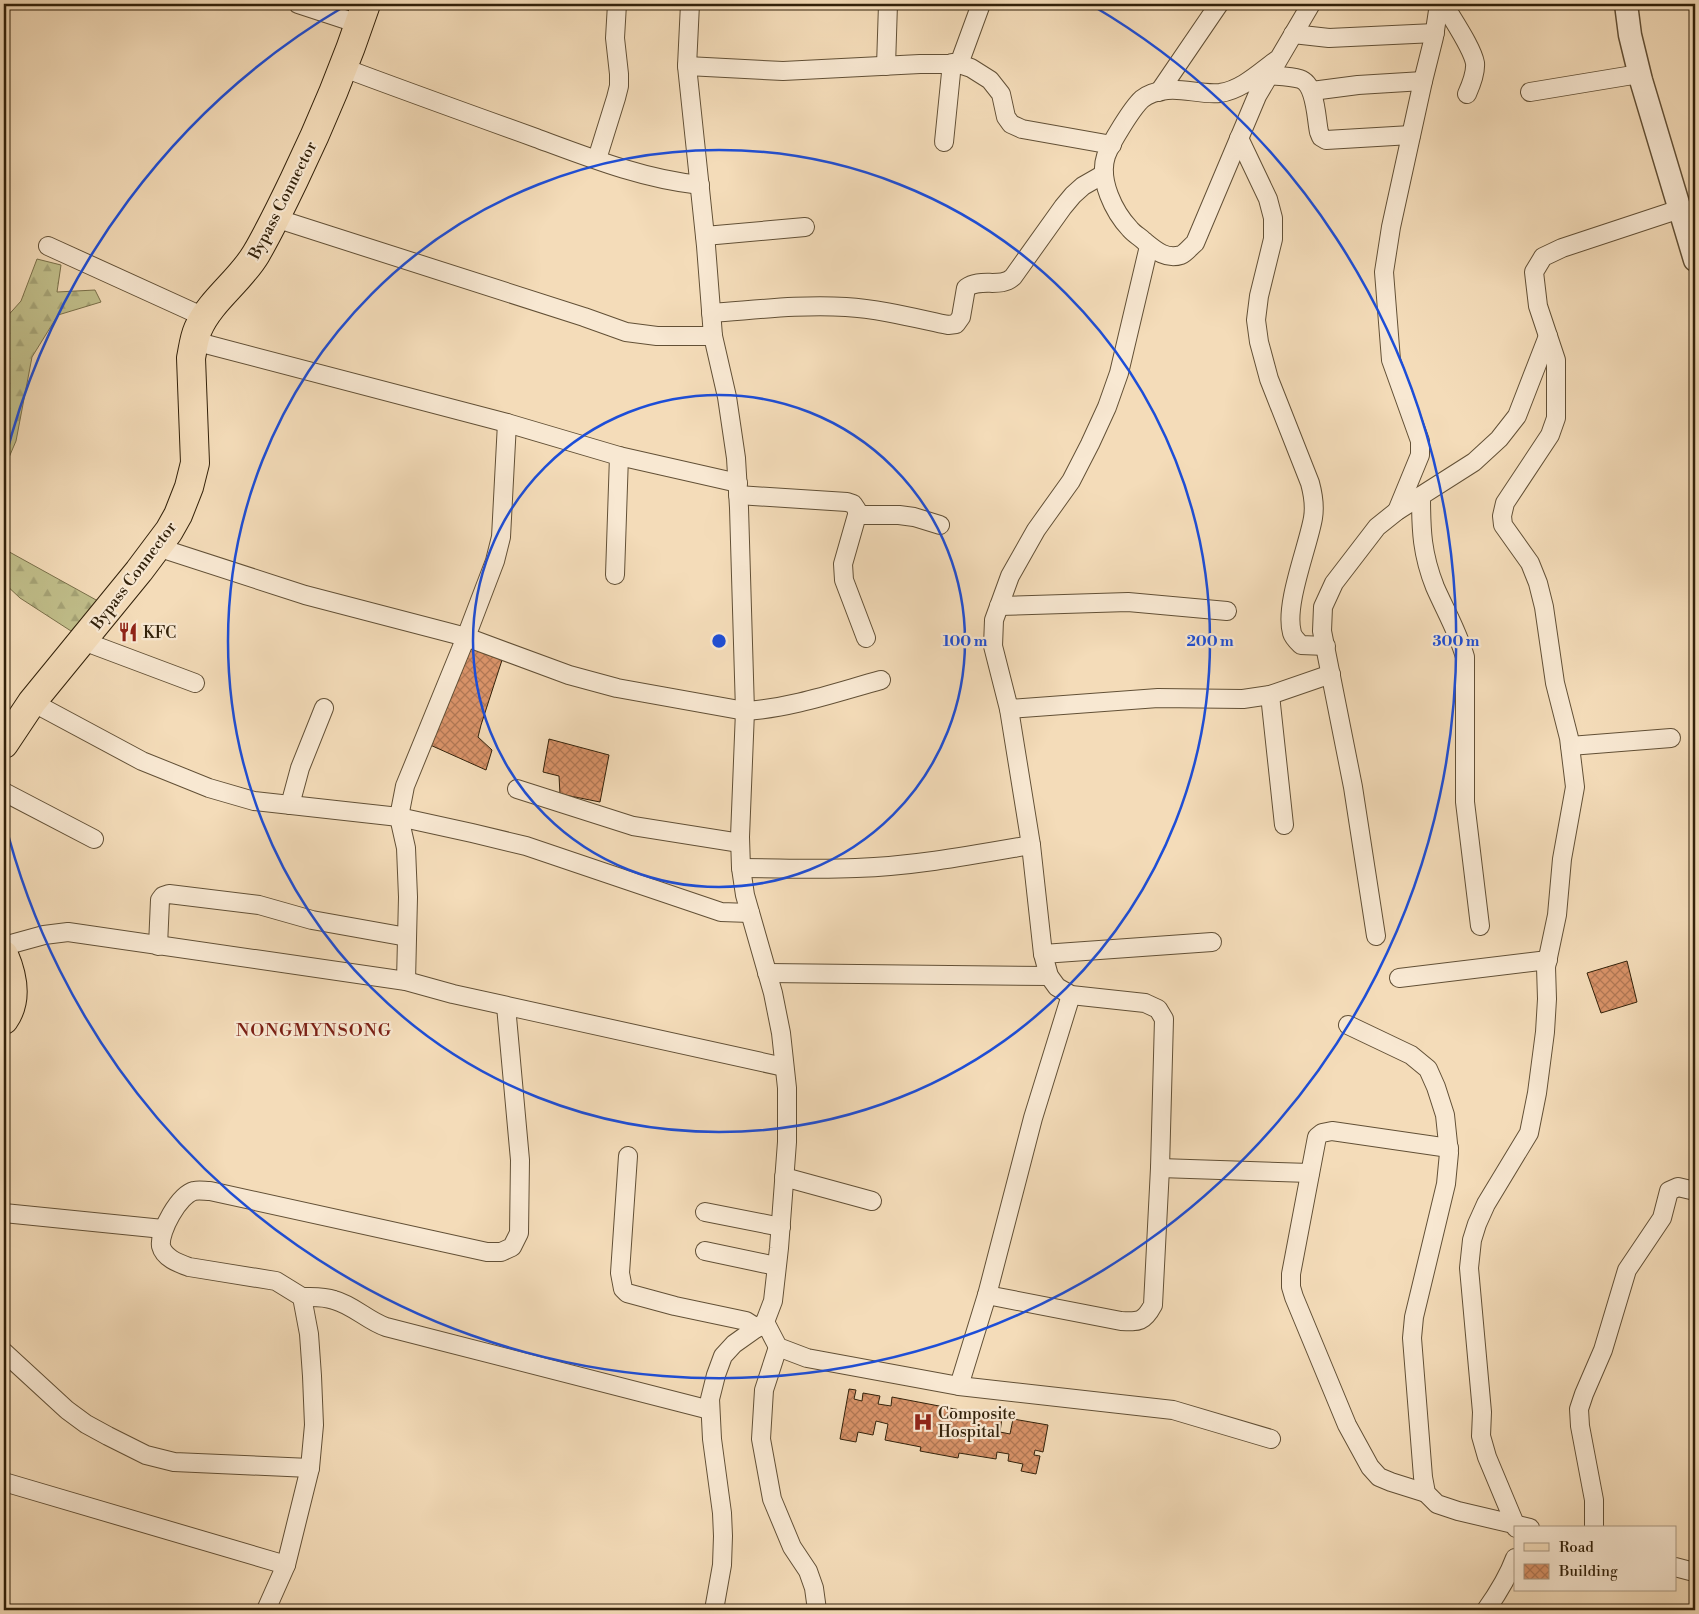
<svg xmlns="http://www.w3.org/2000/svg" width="1699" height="1614" viewBox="0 0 1699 1614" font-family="'Libre Bodoni',serif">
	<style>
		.forest { fill: url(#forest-firs); stroke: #7a704a }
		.building { fill: url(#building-cross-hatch); stroke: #32210a }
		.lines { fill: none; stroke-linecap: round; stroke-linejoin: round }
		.minor-casing { stroke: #625036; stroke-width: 20 }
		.tertiary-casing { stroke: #625036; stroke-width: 25 }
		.primary-casing { stroke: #32210a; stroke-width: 30 }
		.minor { stroke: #f8e8d2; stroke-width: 18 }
		.tertiary { stroke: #f8e8d2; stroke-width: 22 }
		.primary { stroke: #f4dcb9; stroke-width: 28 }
		.ring { fill: none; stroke: #1d4ed8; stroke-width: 2.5 }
		.labels { text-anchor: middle; stroke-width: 4.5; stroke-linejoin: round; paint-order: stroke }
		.street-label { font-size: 16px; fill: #32210a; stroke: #f8e8d2 }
		.poi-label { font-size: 16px; fill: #32210a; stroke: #f8e8d2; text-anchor: start }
		.neighbourhood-label { font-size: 18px; letter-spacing: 1px; fill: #7a1f14; stroke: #f8e8d2 }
		.centre { fill: #1d4ed8; stroke: #f8e8d2; stroke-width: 2.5 }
		.ring-label { font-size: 15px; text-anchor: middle; font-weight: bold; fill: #1d4ed8; stroke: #f8e8d2; stroke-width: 4.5; stroke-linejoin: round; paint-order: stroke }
	</style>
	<defs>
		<pattern id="forest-firs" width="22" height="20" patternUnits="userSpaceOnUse" patternTransform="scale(1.25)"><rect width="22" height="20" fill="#c1bf8b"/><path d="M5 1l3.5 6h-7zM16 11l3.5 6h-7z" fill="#a6a477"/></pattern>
		<pattern id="building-cross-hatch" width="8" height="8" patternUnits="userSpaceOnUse" patternTransform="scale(1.25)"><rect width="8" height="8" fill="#d99369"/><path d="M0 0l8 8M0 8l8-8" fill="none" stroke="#b17855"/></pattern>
	</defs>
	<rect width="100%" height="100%" fill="#f4dcb9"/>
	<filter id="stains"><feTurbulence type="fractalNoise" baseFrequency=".004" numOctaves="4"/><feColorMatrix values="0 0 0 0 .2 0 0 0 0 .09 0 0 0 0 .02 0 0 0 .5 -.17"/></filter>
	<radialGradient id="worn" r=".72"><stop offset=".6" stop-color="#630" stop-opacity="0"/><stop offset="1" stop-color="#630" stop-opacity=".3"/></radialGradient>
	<!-- forest -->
	<g class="forest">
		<polygon points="37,259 61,265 57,292 95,290 101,302 58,315 32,357 16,441 4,469 4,320 21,301"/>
		<polygon points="4,549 98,601 71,631 20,598 4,583"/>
	</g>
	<!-- building -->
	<g class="building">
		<polygon points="471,649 503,657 481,725 478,737 492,750 486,770 428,744"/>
		<polygon points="549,739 609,755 600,802 560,794 559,776 543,772"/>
		<polygon points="1627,961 1637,1002 1601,1013 1587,973"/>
		<polygon points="849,1389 856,1390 854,1399 862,1401 863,1393 880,1396 878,1404 891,1406 892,1397 1002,1418 1000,1432 1010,1434 1013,1419 1048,1425 1043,1452 1035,1450 1034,1455 1040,1456 1036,1474 1021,1471 1023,1464 1008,1461 1009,1454 997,1452 996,1459 959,1453 958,1458 920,1451 921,1447 885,1440 888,1424 876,1421 873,1435 858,1432 856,1442 840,1439"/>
	</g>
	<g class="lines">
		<defs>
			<g id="minor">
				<polyline points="298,4 359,24"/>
				<polyline points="690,4 687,66 706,246 713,336 727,397 736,458 739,508 745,711 740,837 741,868 745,895 773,993 781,1033 787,1088 787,1142 779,1248 773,1301 765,1322 734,1344 723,1356 716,1375 710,1399 712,1439 722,1513 723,1536 722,1565 714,1610"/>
				<path d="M1444 4C1452 19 1472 47 1475 63 1476 73 1471 85 1467 94"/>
				<polyline points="1293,34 1329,38 1435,33"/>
				<path d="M1278 59C1260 72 1242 90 1220 93 1202 95 1184 88 1167 90 1159 91 1148 94 1142 99 1132 108 1110 144 1106 156 1098 180 1114 212 1130 229 1134 234 1140 237 1144 241 1155 250 1166 260 1181 255 1186 253 1191 246 1195 243L1257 96 1311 4"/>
				<polyline points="959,64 981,4"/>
				<polyline points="687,66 783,71 920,64 959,64 971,68 990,80 1001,94 1006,117 1011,124 1022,129 1112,145"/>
				<polyline points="886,66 888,4"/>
				<path d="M344 68C408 92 472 115 536 138 590 158 643 179 700 185"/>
				<path d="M1268 75C1278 76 1290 76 1300 79 1316 84 1316 118 1319 132L1321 137 1326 140 1411 135"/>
				<polyline points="1312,91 1358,85 1423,81"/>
				<polyline points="1159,92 1219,4"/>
				<polyline points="1530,92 1639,74"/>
				<path d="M1239 138 1268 199 1273 218V239L1259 296 1256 320 1259 342 1269 379 1310 483C1313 494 1315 506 1313 518 1308 547 1284 605 1292 633 1293 637 1298 642 1301 645L1326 646"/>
				<polyline points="944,142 952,63"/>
				<polyline points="597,159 616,98 619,86 619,74 615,38 617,4"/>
				<polyline points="275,218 584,317 626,332 657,336 713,336"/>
				<polyline points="705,236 805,227"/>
				<polyline points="48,246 204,317"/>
				<path d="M711 313C755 310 801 304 846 307 880 309 915 318 948 325L956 324 961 317 966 288C981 277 1000 289 1013 277L1063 207 1073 195 1083 186 1104 174"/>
				<polyline points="194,341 507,423 619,456 738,483"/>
				<polyline points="738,495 847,502 853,504 857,510 857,515 843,564 844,580 866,638"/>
				<path d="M1421 496C1421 531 1422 554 1435 587 1445 610 1458 632 1465 657V802L1480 926"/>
				<polyline points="1397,511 1420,455 1420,441 1391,360 1384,272 1391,227 1423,81 1434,37 1439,4"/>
				<polyline points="857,515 899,515 914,517 940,525"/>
				<path d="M157 547 305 595 466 637 569 675 617 688 745 711C792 708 837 692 881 680"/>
				<polyline points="615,575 619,456"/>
				<polyline points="999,606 1128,602 1227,611"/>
				<polyline points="83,641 195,683"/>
				<polyline points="1270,695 1284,825"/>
				<polyline points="32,702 142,761 209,788 254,801 399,817 472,833 526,846 721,912 750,913"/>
				<polyline points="1009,709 1158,698 1243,699 1270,695 1331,674"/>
				<polyline points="1570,746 1671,738"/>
				<polyline points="517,789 633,826 740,843"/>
				<polyline points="4,792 94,839"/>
				<polyline points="290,805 300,768 324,708"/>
				<path d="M741 868C779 868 818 870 856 868 915 866 973 855 1031 845"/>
				<polyline points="1376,936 1353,787 1322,631 1323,607 1334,583 1377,527 1397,511 1474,462 1499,439 1517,416 1548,336"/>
				<polyline points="4,946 44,935 68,932 406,981 453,994 784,1067"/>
				<polyline points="158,946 160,900 163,896 169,894 259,905 312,920 407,937"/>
				<polyline points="1043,954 1212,942"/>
				<polyline points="767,973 1049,976"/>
				<polyline points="1399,978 1548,960"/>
				<polyline points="406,981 408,897 406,848 399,817 405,786 466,637 495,561 501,537 507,423"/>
				<polyline points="1348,1025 1411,1055 1428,1069 1436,1087 1445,1115 1449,1153 1446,1184 1414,1317 1412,1338 1423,1477 1426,1493 1437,1504 1458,1511 1530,1528"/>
				<polyline points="628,1156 620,1273 623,1289 627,1293 675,1306 746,1321 757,1328"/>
				<polyline points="1160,1168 1310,1173"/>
				<polyline points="784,1177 872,1201"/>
				<polyline points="705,1212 781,1227"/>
				<polyline points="4,1213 163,1229"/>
				<polyline points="705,1251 776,1266"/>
				<path d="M987 1295 1121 1321C1139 1322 1144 1322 1153 1305L1160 1168 1164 1019 1158 1009 1145 1003 1071 995 1057 987 1049 976 1043 954 1031 845 1009 709 993 646 994 620 1010 576 1036 530 1071 481 1090 444 1107 407 1119 373 1149 246"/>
				<path d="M302 1297C313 1297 323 1296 334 1300 353 1305 368 1321 386 1327L710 1410"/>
				<polyline points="765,1322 778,1347 807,1358 959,1386 1173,1410 1271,1439"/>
				<polyline points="778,1347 764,1390 761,1439 772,1499 792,1547 808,1571 814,1588 817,1610"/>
				<polyline points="4,1352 67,1410 86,1424 108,1436 146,1455 174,1462 310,1468"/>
				<polyline points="959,1386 987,1295 1033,1118 1071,995"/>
				<polyline points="4,1482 286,1565"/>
				<polyline points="1426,1493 1391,1482 1379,1477 1370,1467 1347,1425 1294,1297 1291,1287 1291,1274 1317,1137 1322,1133 1332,1131 1449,1148"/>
				<polyline points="1516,1528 1515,1524 1487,1457 1481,1436 1482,1412 1469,1268 1472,1240 1477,1224 1486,1204 1529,1133 1537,1093 1545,1032 1547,999 1546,967 1557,915 1562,859 1575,787 1569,738 1555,683 1544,607 1538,583 1530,563 1503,525 1502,516 1505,503 1550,435 1556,418 1556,360 1538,306 1534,272 1543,257 1562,248 1680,209"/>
				<polyline points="1594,1528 1594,1500 1580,1426 1579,1409 1584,1394 1603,1350 1627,1270 1662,1218 1669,1191 1678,1187 1695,1191"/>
				<polyline points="1675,1567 1694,1572"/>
				<path d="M266 1610 286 1565 310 1468 314 1425 312 1376 309 1334 302 1297 276 1281 189 1267C178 1263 164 1258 161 1246 159 1231 179 1195 194 1191 199 1190 205 1191 210 1191L487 1252H501L512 1247 519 1233 520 1160 506 1006"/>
				<path d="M1486 1610C1498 1593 1508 1577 1515 1558"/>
			</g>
			<polyline id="tertiary" points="1626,4 1630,35 1641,80 1695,260"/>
			<g id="primary">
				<path d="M4 744 32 702 139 571 169 531 178 515 189 487 195 463 191 358C193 348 194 338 198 329 210 301 240 281 256 254 270 230 282 205 294 180 322 122 346 64 366 4"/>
				<path d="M4 955C13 976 18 1000 4 1020"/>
			</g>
		</defs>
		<!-- minor casing -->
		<use href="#minor" class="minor-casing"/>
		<!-- tertiary casing -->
		<use href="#tertiary" class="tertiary-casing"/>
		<!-- primary casing -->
		<use href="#primary" class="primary-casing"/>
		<!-- minor -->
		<use href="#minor" class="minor"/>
		<!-- tertiary -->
		<use href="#tertiary" class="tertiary"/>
		<!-- primary -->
		<use href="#primary" class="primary"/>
	</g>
	<!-- distance rings -->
	<g class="ring">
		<circle cx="719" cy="641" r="246"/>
		<circle cx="719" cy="641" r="491"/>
		<path d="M4 463A737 737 0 0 1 345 6M1093 6A737 737 0 1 1 4 819"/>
	</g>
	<!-- icons -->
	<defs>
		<symbol id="restaurant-bare" viewBox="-9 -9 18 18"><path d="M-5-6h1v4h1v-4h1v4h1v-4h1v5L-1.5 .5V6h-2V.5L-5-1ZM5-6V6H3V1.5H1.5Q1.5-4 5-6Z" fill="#8f2418" stroke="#f8e8d2" stroke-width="2.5" paint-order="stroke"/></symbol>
		<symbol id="hospital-bare" viewBox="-9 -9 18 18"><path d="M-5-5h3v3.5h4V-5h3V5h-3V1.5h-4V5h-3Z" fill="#8f2418" stroke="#f8e8d2" stroke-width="2.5" paint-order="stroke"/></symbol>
	</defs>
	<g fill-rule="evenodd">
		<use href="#restaurant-bare" x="114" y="618" width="28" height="28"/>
		<use href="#hospital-bare" x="909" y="1408" width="28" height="28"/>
	</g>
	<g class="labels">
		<!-- street labels -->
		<g class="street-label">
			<text transform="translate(282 200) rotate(-63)" y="6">Bypass Connector</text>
			<text transform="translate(133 575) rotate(-53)" y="6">Bypass Connector</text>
		</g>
		<!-- poi labels -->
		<g class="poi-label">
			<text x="143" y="638">KFC</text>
			<text x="938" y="1419">Composite<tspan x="938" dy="18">Hospital</tspan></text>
		</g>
		<!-- neighbourhood labels -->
		<g class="neighbourhood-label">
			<text x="314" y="1036">NONGMYNSONG</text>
		</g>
	</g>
	<circle cx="719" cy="641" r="8" class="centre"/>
	<g class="ring-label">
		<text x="965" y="646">100 m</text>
		<text x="1210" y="646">200 m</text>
		<text x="1456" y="646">300 m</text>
	</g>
	<!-- margin -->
	<rect width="1699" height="1614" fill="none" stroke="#f4dcb9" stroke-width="20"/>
	<rect x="5" y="5" width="1689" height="1604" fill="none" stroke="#32210a" stroke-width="2.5"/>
	<rect x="10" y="10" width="1679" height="1594" fill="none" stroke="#32210a"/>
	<!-- legend -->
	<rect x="1514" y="1526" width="162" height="65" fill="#f8e8d2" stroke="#a99882"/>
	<rect x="1524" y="1543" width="25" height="8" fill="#f4dcb9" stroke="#a99882"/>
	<text x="1559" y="1552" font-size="15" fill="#32210a">Road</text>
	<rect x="1524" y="1564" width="25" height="15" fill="url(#building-cross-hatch)" stroke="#a99882"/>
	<text x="1559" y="1576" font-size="15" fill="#32210a">Building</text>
	<rect width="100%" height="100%" filter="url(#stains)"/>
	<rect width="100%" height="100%" fill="url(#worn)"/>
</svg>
